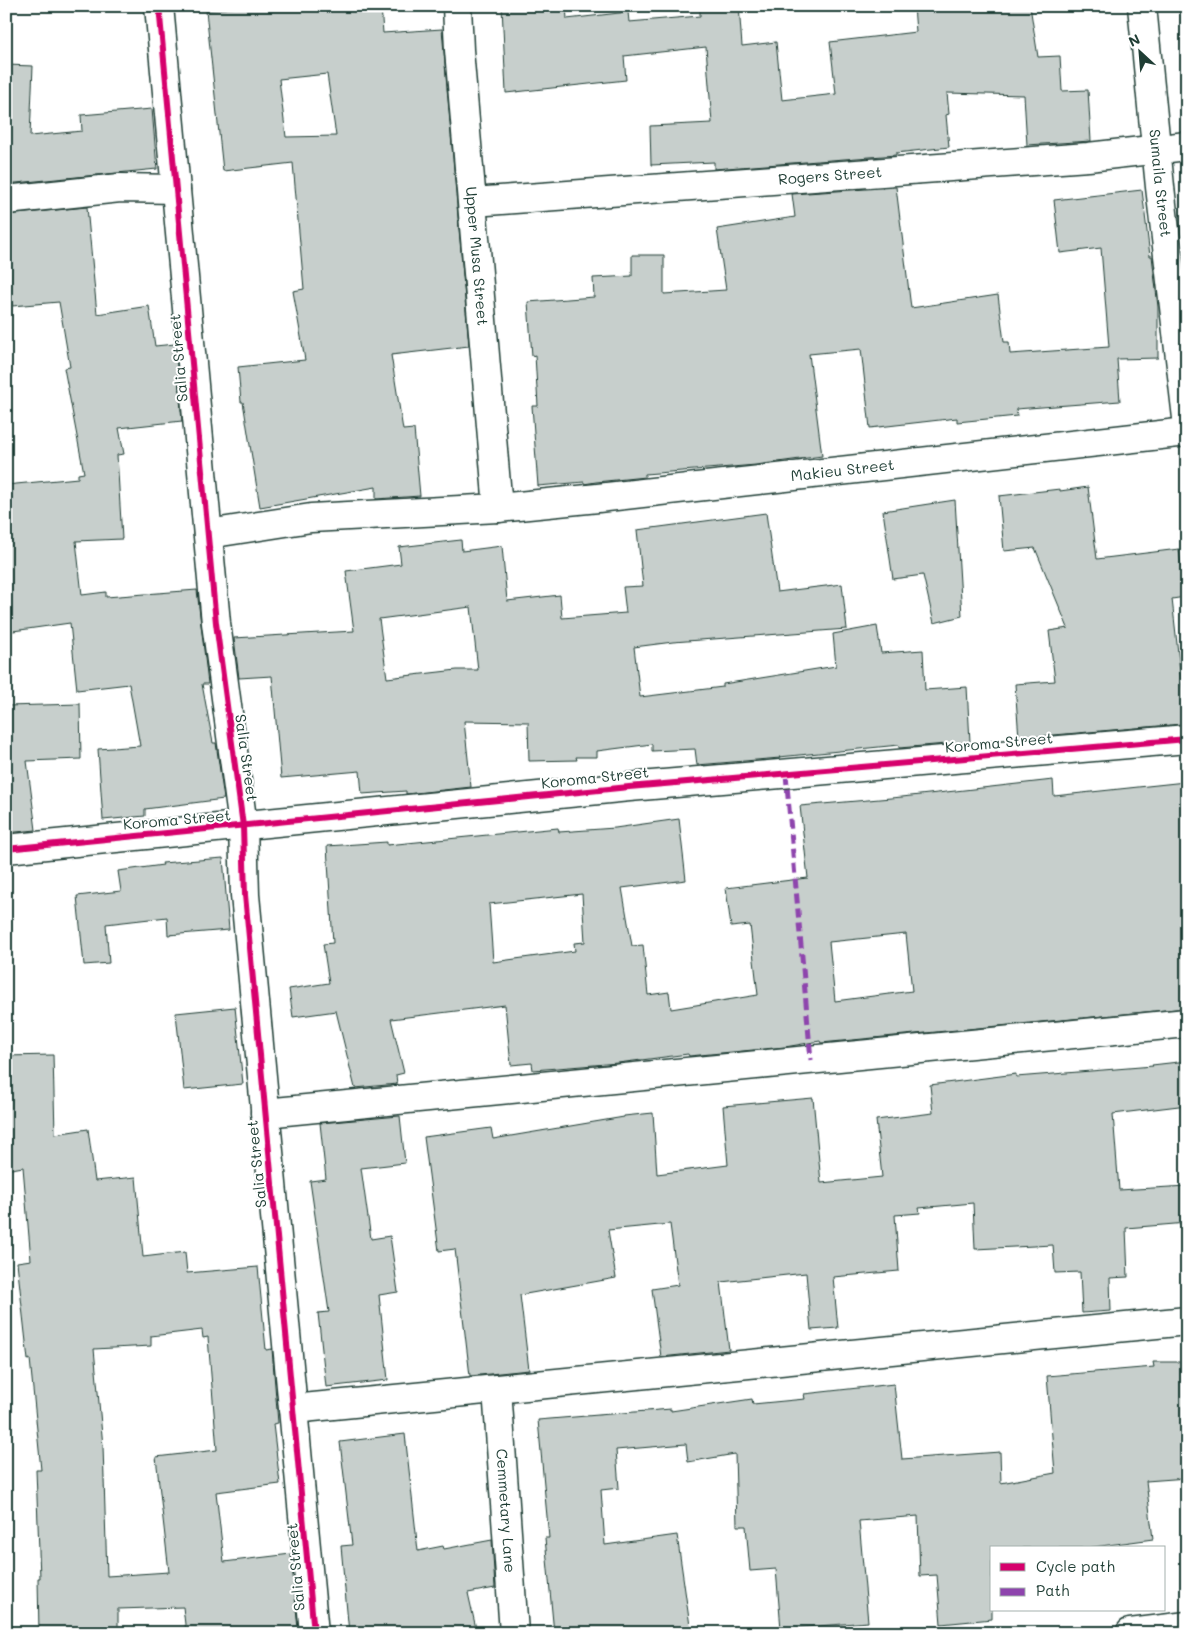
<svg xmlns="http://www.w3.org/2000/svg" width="1193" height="1639" viewBox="0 0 1193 1639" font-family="Mali,sans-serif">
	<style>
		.building { fill: #c7cfcc; stroke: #1f3d34; fill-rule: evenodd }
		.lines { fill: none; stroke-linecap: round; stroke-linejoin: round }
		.minor-casing { stroke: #1f3d34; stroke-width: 31 }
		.minor { stroke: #fff; stroke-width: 28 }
		.quiet { stroke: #8e44ad; stroke-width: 5; stroke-dasharray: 10 5; stroke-linecap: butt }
		.cycleway-casing { stroke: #fff; stroke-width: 9 }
		.cycleway { stroke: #d6006c; stroke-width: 6 }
		.labels { text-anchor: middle; stroke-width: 4; stroke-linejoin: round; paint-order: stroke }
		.street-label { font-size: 15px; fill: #1f3d34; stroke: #fff }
	</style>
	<rect width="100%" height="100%" fill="#fff"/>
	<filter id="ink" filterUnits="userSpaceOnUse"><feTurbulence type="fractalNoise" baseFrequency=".02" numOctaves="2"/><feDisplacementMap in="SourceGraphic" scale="10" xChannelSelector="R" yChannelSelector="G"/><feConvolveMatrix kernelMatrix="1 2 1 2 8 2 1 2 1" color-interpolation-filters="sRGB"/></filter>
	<g filter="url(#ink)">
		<!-- building -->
		<g class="building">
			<path d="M248 6H381L383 33 442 29 469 346 391 355 403 430 414 429 420 496 376 499V487L260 507 243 402H241L238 367 305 360 293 291 304 289 293 163 223 171 206 11ZM327 74 336 136 286 137 279 79Z"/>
			<polygon points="502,6 566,6 567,19 628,12 629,22 700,16 700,6 739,6 742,46 776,42 782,100 836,94 830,42 916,32 914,6 1030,6 1038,57 1060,56 1062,91 1088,90 1091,141 1027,145 1024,95 947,93 949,114 946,115 949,147 896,153 896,155 714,169 714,162 651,165 650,126 712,123 706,47 624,56 626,80 506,93"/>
			<polygon points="7,65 33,66 30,136 82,131 81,115 152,109 157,169 6,184"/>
			<polygon points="896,187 911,308 998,295 1004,342 1009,342 1010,354 1109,347 1101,248 1060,253 1054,200 1142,190 1150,256 1152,256 1158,307 1158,358 1117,359 1120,401 1016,409 1017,416 957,422 957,418 870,428 861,349 809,354 822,456 756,465 645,474 645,477 596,482 584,484 584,482 538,486 532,406 538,406 535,355 532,356 528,302 594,297 593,278 632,276 632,255 664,255 664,294 726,290 717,229 795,217 792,194"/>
			<polygon points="87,207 97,314 149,306 155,346 175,344 182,421 119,428 124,454 117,455 122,539 76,541 82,595 106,592 106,597 197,590 208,684 202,684 213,743 216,743 224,799 145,809 145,816 103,820 98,749 140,746 129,684 77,690 70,623 6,632 6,485 78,478 78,474 84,473 64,368 70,367 59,302 12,306 6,215"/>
			<polygon points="1088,487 1097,559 1179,549 1185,597 1172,599 1182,689 1182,724 1019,738 1015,684 1055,681 1049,631 1068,628 1035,548 1004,551 999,496 1060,489 1060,491"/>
			<polygon points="955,500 962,616 934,623 923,575 893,579 883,511"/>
			<path d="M766 513 777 592 842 584 847 629 673 642 634 647 640 697 723 687V684L836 666 833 634 877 626 881 653 923 650 925 690 967 687 970 742 899 748V745L779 757 780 758 697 765 695 749 652 751V744L597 751V757H576L577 760 529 761 528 722 464 721 471 787 406 794V791L362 794 360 771 281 778 272 676 239 678 234 638 354 631 346 571 401 564 399 547 461 540 462 551 502 546 507 601 560 595 562 618 626 613 623 587 643 586 637 530ZM471 607 478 670H457L387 678 379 619Z"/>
			<polygon points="80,704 81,759 27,761 36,830 6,833 6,706"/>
			<path d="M1053 780 1054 796 1185 782 1187 796V1008L821 1043 820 1041 785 1047 689 1056 688 1054 618 1063 533 1070 532 1063 511 1065 505 1005 391 1019 404 1073 396 1075 397 1084 355 1088 336 1011 293 1017 289 989 329 983 323 944 333 943 327 846 387 842V845L558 828 559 832 615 828 679 819 686 880 622 888 632 946 643 945 648 995 669 992 671 1009 758 995 750 925 731 927 726 888 808 878 800 806 902 797ZM582 894 585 942 574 943 575 951 493 962 489 904ZM906 934 912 991 835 1001 829 942Z"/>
			<polygon points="223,858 229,930 168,935 167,917 106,924 109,963 84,965 77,896 121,891 118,871 163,865 162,863"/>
			<polygon points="235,1007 243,1084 184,1090 176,1013"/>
			<path d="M53 1055 55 1134 88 1129 95 1181 136 1177 143 1257 185 1252 187 1273 258 1267 266 1350 272 1349 278 1423 273 1424 280 1484 216 1492 224 1562 291 1554 298 1629 264 1633H186L183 1607 118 1609V1633H39L38 1578H40L36 1470H41L30 1359 28 1360 17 1262 31 1260 23 1167 6 1170V1056ZM202 1330 203 1338 208 1337 217 1450 156 1457 169 1572 107 1576 103 1446 94 1349 151 1346V1336Z"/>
			<polygon points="1187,1061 1187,1105 1113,1114 1119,1190 1187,1186 1187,1223 1126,1228 1128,1277 1110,1278 1111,1311 1082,1313 1080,1272 1055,1273 1053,1245 975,1249 973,1203 919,1208 920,1213 895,1215 899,1271 833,1277 838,1328 811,1330 806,1273 721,1282 729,1350 661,1357 652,1289 678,1285 670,1224 608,1230 616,1278 520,1295 529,1370 470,1376 455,1249 439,1251 424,1137 491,1128 493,1139 624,1117 624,1116 653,1113 657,1174 728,1165 723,1106 813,1098 821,1183 882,1177 876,1120 933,1113 930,1085 1016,1074 1016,1077 1153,1066 1152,1065"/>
			<polygon points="400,1116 405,1163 361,1168 371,1239 390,1236 398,1292 379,1295 388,1380 326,1387 318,1313 329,1312 310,1181 326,1179 320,1123"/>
			<polygon points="1153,1362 1187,1362 1187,1478 1146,1481 1153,1539 1086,1548 992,1548 992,1619 941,1624 937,1575 920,1576 918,1516 859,1521 868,1622 781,1629 776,1569 750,1571 746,1526 737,1526 735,1454 688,1462 686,1444 616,1450 619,1488 601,1490 605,1545 677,1535 691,1633 554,1633 545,1538 549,1538 538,1420 671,1409 671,1411 752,1399 753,1404 805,1399 804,1394 894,1384 902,1459 1000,1452 1001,1483 1055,1473 1047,1376 1154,1367"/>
			<polygon points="405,1434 418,1551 443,1546 444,1549 492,1540 495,1588 468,1593 477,1633 349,1633 341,1546 352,1545 340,1442"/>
		</g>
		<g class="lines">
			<defs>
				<g id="minor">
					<polyline points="159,6 216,623 243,826 245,895 250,948 314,1633"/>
					<path id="s1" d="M457 6 459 50 498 508"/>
					<path id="s2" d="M1142 6 1160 187 1187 418"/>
					<polyline points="6,200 120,188 176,189"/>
					<path id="s3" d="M473 202 1088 157 1187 146"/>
					<path id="s4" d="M208 534 311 518 498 508 598 498 1187 432"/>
					<polyline points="6,849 629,787 1187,739"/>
					<polyline points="265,1113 1187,1023"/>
					<path id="s5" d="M497 1389 514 1633"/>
					<polyline points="293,1409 1187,1321"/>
					<polyline points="1130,1633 1187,1626"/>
				</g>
			</defs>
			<!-- minor casing -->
			<use href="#minor" class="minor-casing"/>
			<!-- minor -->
			<use href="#minor" class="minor"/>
			<!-- quiet -->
			<polyline class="quiet" points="786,774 811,1060"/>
			<defs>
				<g id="cycleway">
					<polyline points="159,6 216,623 243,826 245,895 250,948 314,1633"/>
					<polyline points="6,849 629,787 1187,739"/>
				</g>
			</defs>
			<!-- cycleway casing -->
			<use href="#cycleway" class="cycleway-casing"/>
			<!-- cycleway -->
			<use href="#cycleway" class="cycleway"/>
		</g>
	</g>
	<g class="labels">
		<!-- street labels -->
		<g class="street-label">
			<text dy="5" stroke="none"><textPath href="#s3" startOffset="358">Rogers Street</textPath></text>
			<text dy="5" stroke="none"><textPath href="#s2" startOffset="178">Sumaila Street</textPath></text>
			<text dy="5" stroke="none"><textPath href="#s1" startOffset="251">Upper Musa Street</textPath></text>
			<text transform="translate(179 358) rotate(-95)" y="5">Salia Street</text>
			<text dy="5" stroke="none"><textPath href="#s4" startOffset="638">Makieu Street</textPath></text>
			<text transform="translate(999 743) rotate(-5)" y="5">Koroma Street</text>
			<text transform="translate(246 758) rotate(82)" y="5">Salia Street</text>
			<text transform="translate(595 778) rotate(-6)" y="5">Koroma Street</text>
			<text transform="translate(177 820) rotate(-5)" y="5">Koroma Street</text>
			<text transform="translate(257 1164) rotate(-96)" y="5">Salia Street</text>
			<text dy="5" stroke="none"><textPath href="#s5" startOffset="122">Cemmetary Lane</textPath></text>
			<text transform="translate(296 1567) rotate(-95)" y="5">Salia Street</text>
		</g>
	</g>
	<!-- margin -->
	<rect width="1193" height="1639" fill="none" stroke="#fff" stroke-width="25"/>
	<rect x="12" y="12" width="1168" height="1614" fill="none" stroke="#1f3d34" stroke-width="2" filter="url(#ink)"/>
	<!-- legend -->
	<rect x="990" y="1546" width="175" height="65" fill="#ffffff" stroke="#a5b1ae"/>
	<rect x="1000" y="1563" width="25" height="8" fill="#d6006c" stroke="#a5b1ae"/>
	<text x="1036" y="1572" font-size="15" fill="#1f3d34">Cycle path</text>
	<rect x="1000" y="1588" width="25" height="8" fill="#8e44ad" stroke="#a5b1ae"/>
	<text x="1036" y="1596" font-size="15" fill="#1f3d34">Path</text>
	<!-- north arrow -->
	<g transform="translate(1140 52) rotate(334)" stroke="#ffffff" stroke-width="4" paint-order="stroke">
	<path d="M0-4L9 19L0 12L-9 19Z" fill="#1f3d34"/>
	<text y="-8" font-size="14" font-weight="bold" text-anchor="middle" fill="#1f3d34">N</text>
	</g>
</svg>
